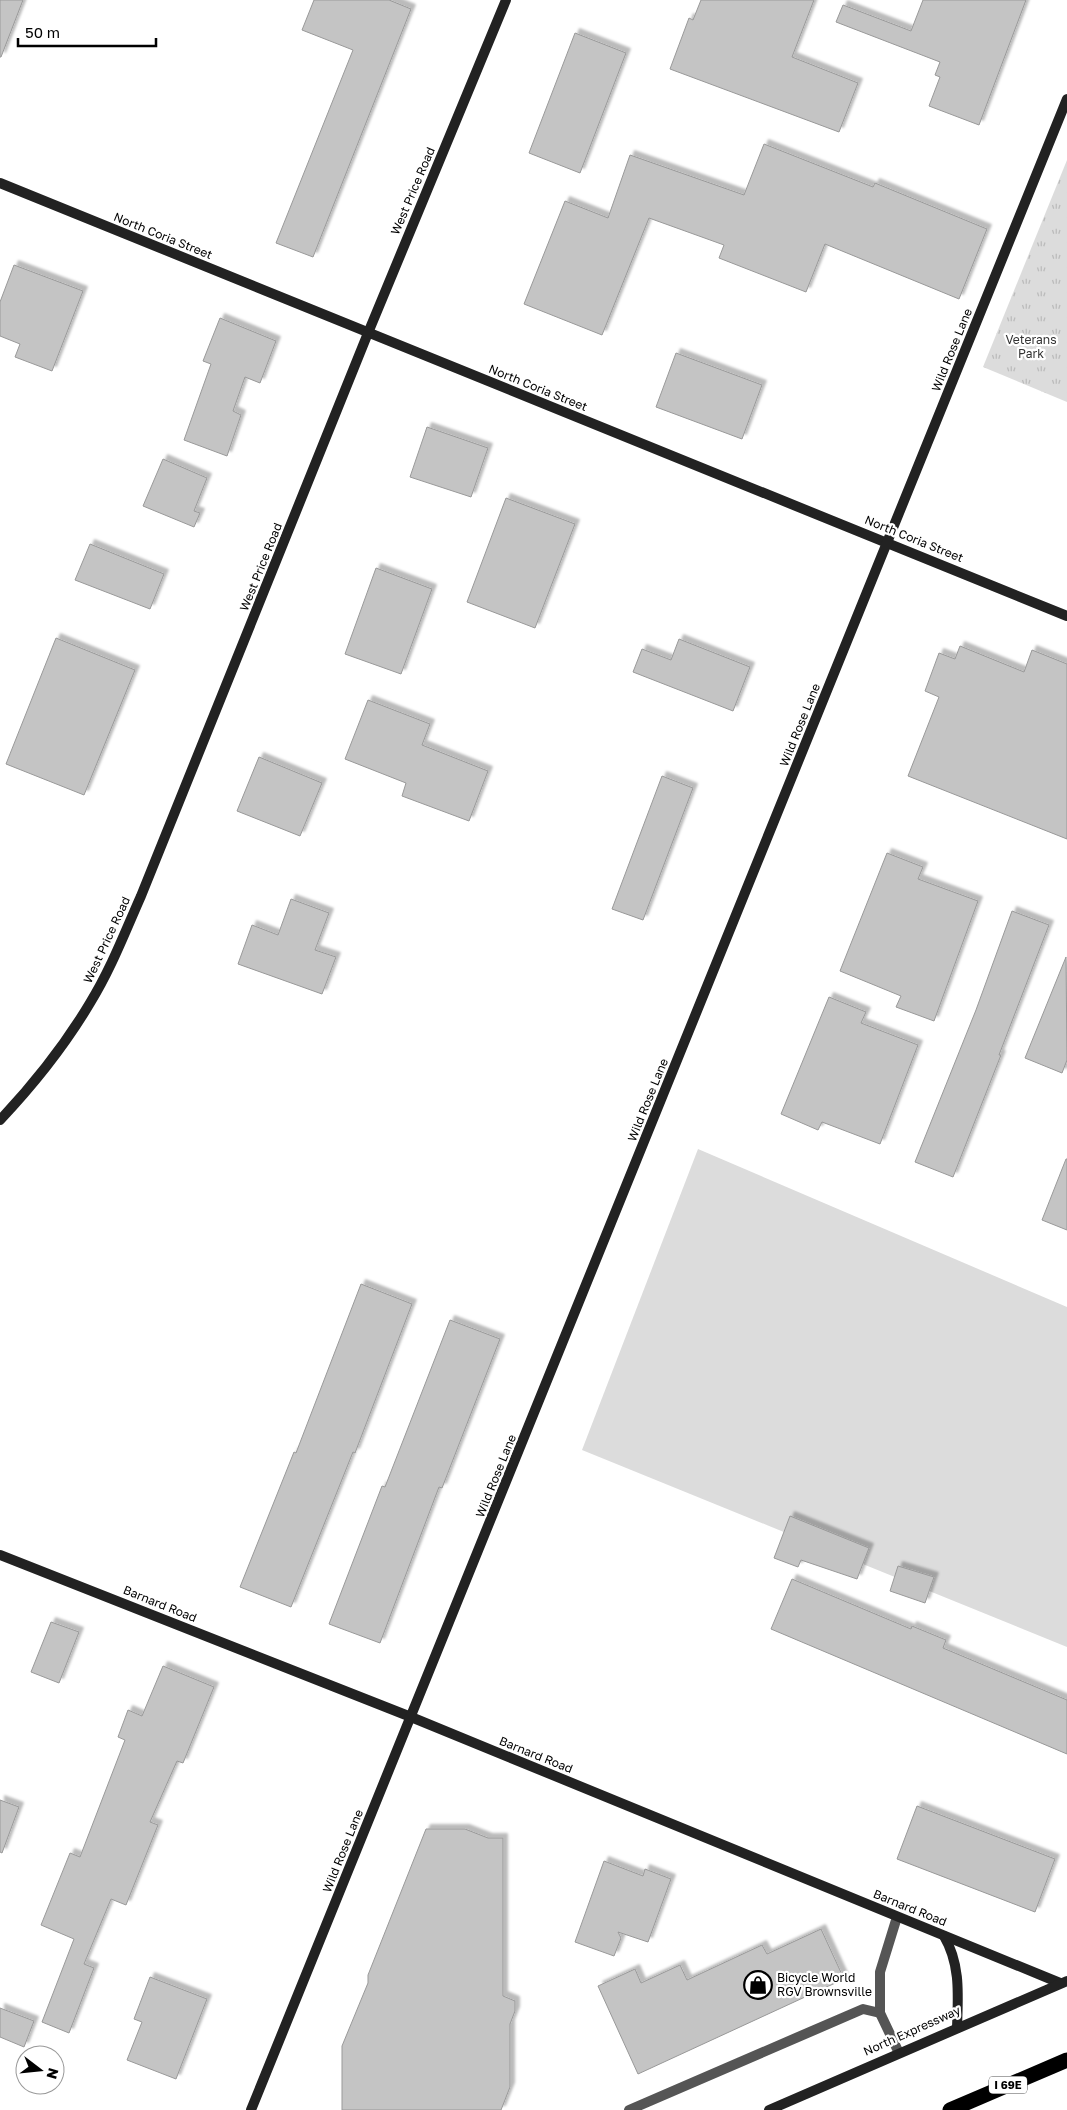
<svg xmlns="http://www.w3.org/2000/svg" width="1067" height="2110" viewBox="0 0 1067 2110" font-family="'Golos Text',sans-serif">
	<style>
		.grass { fill: #dcdcdc }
		.park { fill: url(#park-tufts) }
		.building { fill: #c4c4c4; stroke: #999; filter: url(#shadow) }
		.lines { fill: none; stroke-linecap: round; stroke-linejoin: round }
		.street { stroke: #555; stroke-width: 10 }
		.secondary { stroke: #222; stroke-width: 10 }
		.highway { stroke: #000; stroke-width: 15 }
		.labels { text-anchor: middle; stroke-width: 4.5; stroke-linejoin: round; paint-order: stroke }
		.shield { fill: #fff; stroke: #4c4c4c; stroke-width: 1 }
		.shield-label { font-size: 11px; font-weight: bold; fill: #000 }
		.street-label { font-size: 12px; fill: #000; stroke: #fff }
		.park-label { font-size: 12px; fill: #333; stroke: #fff }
		.poi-label { font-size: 12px; fill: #000; stroke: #fff; text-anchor: start }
	</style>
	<defs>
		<pattern id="park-tufts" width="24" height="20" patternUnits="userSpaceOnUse" patternTransform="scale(1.25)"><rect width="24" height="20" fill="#dcdcdc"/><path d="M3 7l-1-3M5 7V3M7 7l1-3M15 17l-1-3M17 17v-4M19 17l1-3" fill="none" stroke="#bbb"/></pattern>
		<filter id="shadow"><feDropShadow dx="4.5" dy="-4.5" stdDeviation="1" flood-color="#0004"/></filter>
	</defs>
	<rect width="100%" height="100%" fill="#fff"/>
	<!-- grass -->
	<polygon class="grass" points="698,1149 1067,1307 1067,1647 582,1450"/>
	<!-- park -->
	<polygon class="park" points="1067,160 1067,402 983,367"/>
	<!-- building -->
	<g class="building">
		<polygon points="0,0 23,0 1,57 0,57"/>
		<polygon points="314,0 389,0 411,9 313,257 276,243 353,50 302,30"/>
		<polygon points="701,0 814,0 792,57 858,83 839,132 670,69 689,18 693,20"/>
		<polygon points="923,0 1026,0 979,125 929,106 940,77 935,75 940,62 836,22 843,5 911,31"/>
		<polygon points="575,33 626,53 580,173 529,153"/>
		<polygon points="764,144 873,187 875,183 987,229 959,299 825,244 806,292 719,258 724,245 649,218 602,335 524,304 565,201 608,218 630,155 744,195"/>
		<polygon points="14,265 83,291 52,371 15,357 20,344 0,336 0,302"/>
		<polygon points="220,318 276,341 260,383 245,377 233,411 241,415 227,456 184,440 211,364 203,361"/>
		<polygon points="676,353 762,385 742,439 656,407"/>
		<polygon points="427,427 488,448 471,497 410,477"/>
		<polygon points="163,459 207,478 194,511 200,513 194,527 143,506"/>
		<polygon points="506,498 575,524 535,628 467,602"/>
		<polygon points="90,544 164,574 150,609 75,580"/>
		<polygon points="376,568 432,589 401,674 345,654"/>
		<polygon points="56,638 135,670 84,795 6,764"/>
		<polygon points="679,639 750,667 733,711 633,672 642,649 671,660"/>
		<polygon points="960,646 1024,672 1032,650 1067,664 1067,839 908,776 939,697 925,691 939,653 955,659"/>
		<polygon points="368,700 430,724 422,745 488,771 469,821 402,796 406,783 345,759"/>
		<polygon points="259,757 322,783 300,836 237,811"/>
		<polygon points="662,776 693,788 643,920 612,909"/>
		<polygon points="887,853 923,867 918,879 978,901 934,1021 896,1007 901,996 840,971"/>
		<polygon points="291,899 329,913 315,950 336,957 322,994 238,964 252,925 278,935"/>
		<polygon points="1012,911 1049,925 999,1055 1001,1055 953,1177 915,1162 976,1010"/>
		<polygon points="1066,957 1067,1060 1062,1073 1025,1058"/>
		<polygon points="829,997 866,1012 861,1023 918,1045 880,1144 822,1122 818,1130 781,1114"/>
		<polygon points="1066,1159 1067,1159 1067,1230 1042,1220"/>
		<polygon points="361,1284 412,1304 355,1453 353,1452 291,1607 240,1587 294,1452 296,1453"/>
		<polygon points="450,1320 500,1339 442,1488 439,1487 380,1643 329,1624 382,1486 385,1487"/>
		<polygon points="790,1516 869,1548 857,1579 801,1560 798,1567 774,1558"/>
		<polygon points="898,1566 934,1577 925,1603 890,1591"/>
		<polygon points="792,1579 911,1629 912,1626 946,1640 943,1648 1067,1700 1067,1754 771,1629"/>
		<polygon points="51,1622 79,1632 59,1683 31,1672"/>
		<polygon points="163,1666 214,1687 183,1763 177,1761 150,1822 158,1825 126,1905 111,1899 84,1964 94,1968 69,2033 42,2022 74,1939 41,1925 70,1853 80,1857 125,1740 118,1737 128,1710 142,1716"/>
		<polygon points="0,1800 19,1807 2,1853 0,1852"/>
		<polygon points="917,1806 1055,1859 1035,1912 897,1859"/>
		<polygon points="426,1829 465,1829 488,1838 503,1838 503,1996 515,2001 515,2011 510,2024 510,2087 501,2110 342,2110 342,2046 368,1983 368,1975"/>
		<polygon points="604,1861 643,1876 645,1869 671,1879 648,1942 618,1932 621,1938 614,1956 575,1942"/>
		<polygon points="821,1929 844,1979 638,2074 598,1986 635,1969 641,1983 680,1965 687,1980 762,1945 767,1954"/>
		<polygon points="150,1977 207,1999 176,2079 127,2060 142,2022 134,2019"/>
		<polygon points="0,2008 34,2021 24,2047 0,2037"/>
	</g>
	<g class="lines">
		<!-- street -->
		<g class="street">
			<polyline points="897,1917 880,1972 880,2013 899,2053"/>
			<polyline points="629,2110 863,2009 880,2013"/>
		</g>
		<!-- secondary -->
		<g class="secondary">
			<polyline points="0,183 1067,616"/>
			<path d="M0 1120C34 1084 65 1045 90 1003 111 969 125 932 141 896L368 333 506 0"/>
			<polyline points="0,1555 411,1717 1060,1983"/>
			<path d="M944 1936C961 1965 958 1996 957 2028"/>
			<polyline points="251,2110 1067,99"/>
			<polyline points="769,2110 1067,1981"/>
		</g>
		<!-- highway -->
		<polyline class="highway" points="950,2110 1067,2060"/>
	</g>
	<!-- icons -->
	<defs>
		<symbol id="shop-ring" viewBox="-11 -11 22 22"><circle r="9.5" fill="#fff" stroke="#000" stroke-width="1.5"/><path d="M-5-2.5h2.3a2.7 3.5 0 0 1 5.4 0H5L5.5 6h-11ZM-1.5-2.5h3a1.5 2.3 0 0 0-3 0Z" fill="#000"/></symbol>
	</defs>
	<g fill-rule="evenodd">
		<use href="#shop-ring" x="742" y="1969" width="32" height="32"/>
	</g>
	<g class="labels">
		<!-- shield labels -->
		<rect class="shield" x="989" y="2076.5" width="38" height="17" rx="4"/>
		<g class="shield-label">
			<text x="1008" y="2089">I 69E</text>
		</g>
		<!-- street labels -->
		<g class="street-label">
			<text transform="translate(413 191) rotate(-67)" y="4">West Price Road</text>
			<text transform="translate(163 236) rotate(22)" y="4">North Coria Street</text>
			<text transform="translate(952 350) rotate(-68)" y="4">Wild Rose Lane</text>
			<text transform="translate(538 388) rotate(22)" y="4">North Coria Street</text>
			<text transform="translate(914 539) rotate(22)" y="4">North Coria Street</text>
			<text transform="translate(261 567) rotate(-68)" y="4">West Price Road</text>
			<text transform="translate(800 725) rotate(-68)" y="4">Wild Rose Lane</text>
			<text transform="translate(107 940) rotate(-65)" y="4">West Price Road</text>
			<text transform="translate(648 1100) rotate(-68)" y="4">Wild Rose Lane</text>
			<text transform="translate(496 1476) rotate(-68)" y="4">Wild Rose Lane</text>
			<text transform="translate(160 1604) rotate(22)" y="4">Barnard Road</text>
			<text transform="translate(536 1755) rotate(22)" y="4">Barnard Road</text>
			<text transform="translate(343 1851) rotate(-68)" y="4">Wild Rose Lane</text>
			<text transform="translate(910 1908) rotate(22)" y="4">Barnard Road</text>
			<text transform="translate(912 2031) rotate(-24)" y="4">North Expressway</text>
		</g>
		<!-- park labels -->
		<g class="park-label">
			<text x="1031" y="344">Veterans<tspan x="1031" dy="14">Park</tspan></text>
		</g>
		<!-- poi labels -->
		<g class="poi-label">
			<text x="777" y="1982">Bicycle World<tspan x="777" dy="14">RGV Brownsville</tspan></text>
		</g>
	</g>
	<!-- north arrow -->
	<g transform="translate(40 2070) rotate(106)"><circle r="24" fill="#ffffff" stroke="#999999"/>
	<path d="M0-4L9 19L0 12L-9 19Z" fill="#000000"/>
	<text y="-8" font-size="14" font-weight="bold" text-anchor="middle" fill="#000000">N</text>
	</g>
	<!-- scale -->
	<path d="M18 38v8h138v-8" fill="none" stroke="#000000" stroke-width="2.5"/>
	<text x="25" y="38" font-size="15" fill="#000000" stroke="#ffffff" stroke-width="4" paint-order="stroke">50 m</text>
</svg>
